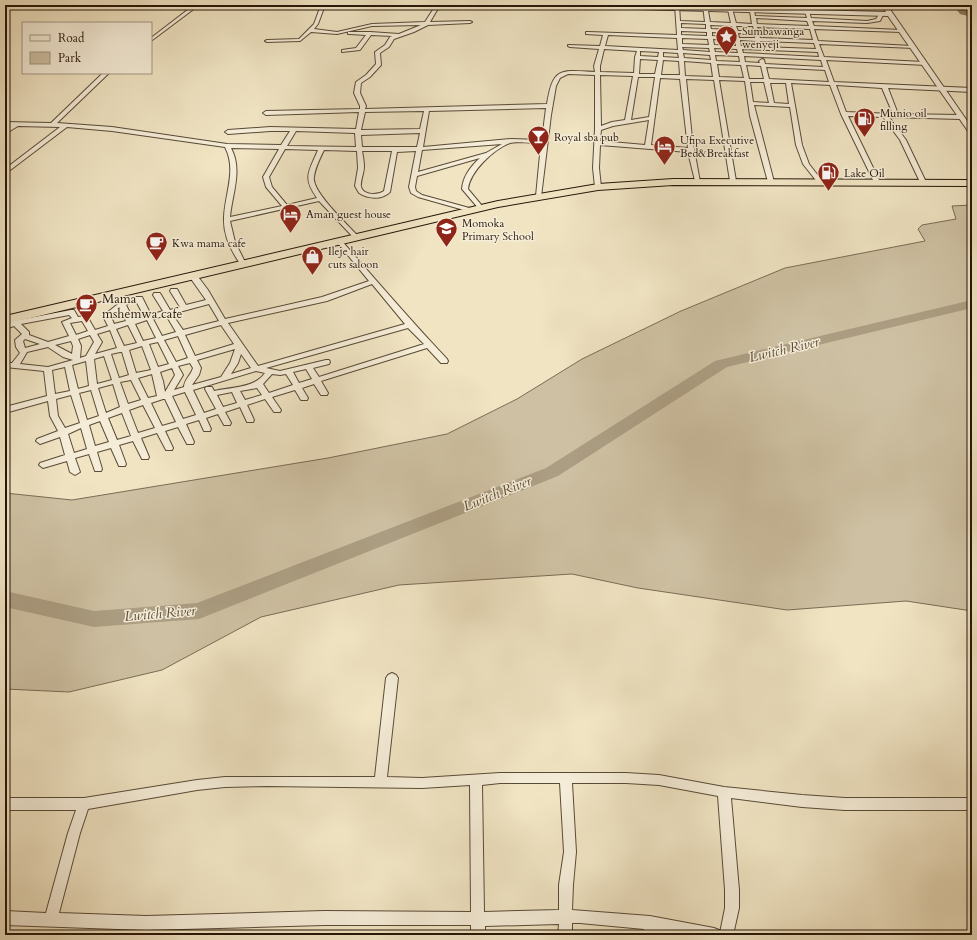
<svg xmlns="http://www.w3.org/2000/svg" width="977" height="940" viewBox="0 0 977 940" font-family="Cardo,serif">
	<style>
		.green { fill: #cec1a3; stroke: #7a6c56 }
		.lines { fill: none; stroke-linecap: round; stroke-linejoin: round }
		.river { fill: #ac9e83; fill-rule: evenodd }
		.runway { fill: #8c7d66; fill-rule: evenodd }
		.minor-casing { stroke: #594a37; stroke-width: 2 }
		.tertiary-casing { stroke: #594a37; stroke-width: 2 }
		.trunk-casing { stroke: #271608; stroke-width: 2 }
		.minor { fill: #f5edd8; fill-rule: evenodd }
		.tertiary { fill: #f5edd8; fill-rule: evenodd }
		.trunk { fill: #f0e4c3; fill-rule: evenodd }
		.labels { text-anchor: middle; stroke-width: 3; stroke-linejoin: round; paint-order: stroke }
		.far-poi-label { font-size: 11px; fill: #271608; stroke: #f5edd8; text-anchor: start }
		.poi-label { font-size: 13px; fill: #271608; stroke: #f5edd8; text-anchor: start }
		.water-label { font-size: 14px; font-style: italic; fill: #5c4c39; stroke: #f5edd8 }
	</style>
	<rect width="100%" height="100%" fill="#f0e4c3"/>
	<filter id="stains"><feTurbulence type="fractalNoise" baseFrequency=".005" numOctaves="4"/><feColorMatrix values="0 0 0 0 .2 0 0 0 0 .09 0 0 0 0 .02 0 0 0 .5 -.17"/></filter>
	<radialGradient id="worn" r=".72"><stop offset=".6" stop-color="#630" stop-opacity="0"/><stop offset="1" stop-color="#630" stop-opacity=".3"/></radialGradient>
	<!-- green -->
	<polygon class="green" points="972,205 972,611 906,601 787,610 638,588 572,574 399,585 261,617 162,670 69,692 5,689 5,493 72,500 328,458 447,434 517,399 582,359 681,311 785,268 925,241 918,229 922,225 956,219 952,206"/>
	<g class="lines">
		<!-- river -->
		<polygon class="river" points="972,300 972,308 727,367 558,476 199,619 94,627 5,607 5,591 94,611 197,603 546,468 715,361"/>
		<!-- runway -->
		<polygon class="runway" points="953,5 972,5 972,17 960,14"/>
		<defs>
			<g id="minor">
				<polygon points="194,5 199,5 151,41 151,38"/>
				<path d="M321 5H325L318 24 314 29 337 32 372 24 425 22 436 5H440L430 22 470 21 472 22 470 23 428 25 414 32 394 39 389 47 380 53 381 65 370 77 361 83 360 93 366 106 365 109 547 104C553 67 560 70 595 72L594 66 599 49 570 47 568 46V45L600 46 603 35 586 34V32H588L677 35 675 5H679L680 21 705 22 703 5H707L710 22 731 23 727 5H731L736 23 752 24 749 5H753L755 16 807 18 803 5H807L811 18 867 21 876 19 880 13H884L880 21 867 23 812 21 814 26 901 30 903 31 901 32 814 29 818 41 912 46H914V48L819 44 824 57 924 62 927 64 926 65 826 60 834 82 972 88V92L888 88 898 114 960 115 963 117 960 119 889 117 906 140 926 182 923 184 920 182 900 140 883 117 848 116 880 182 877 184 874 182 841 114 830 85 791 83 802 145 809 164 823 182 818 183 803 164 796 145 790 107 754 105 774 182 771 184 768 182 750 116 745 81 719 80 736 181 733 183 730 181 714 80 686 79 692 138 700 182 695 181 688 152 600 145 599 168 601 187 598 189 595 187 593 168 595 129V75L568 74 560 78 556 86 551 115 541 197 536 196 541 144C535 143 515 141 510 143 494 149 470 171 468 189L483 207V209H479L462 189C463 176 471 166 480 158L417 176 415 187 416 191 422 195 473 209V211L471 212 418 197 411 193 409 187 416 151 397 152 390 192C382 200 368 199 359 193L355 186 358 168 357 151 324 150C320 158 315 168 314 177 311 191 348 225 358 236V238H354L319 201 230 221 235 242 246 264 243 266 241 265C231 251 223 235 224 217 225 193 237 170 225 147L112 131 67 127 5 174V169L60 127 18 126 5 134V129L11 126H5V122L51 123 103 73H109L57 123 112 127 227 144 281 145 290 131H270L228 134 225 132 228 130 270 127 356 129 359 112 266 115 263 113 266 111 360 109V106L354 93 356 82 366 75 376 64 375 52 385 45 390 37 392 36 371 35 360 50 342 52V50L356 48 366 35 350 34H348V32H370L399 34 421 25 372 26 337 34 311 32 300 41 267 42 265 41 267 40 299 39 314 24ZM756 18 807 21 809 26 757 24ZM681 23 706 24V29L681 28ZM710 25 732 26 733 30 711 29ZM736 26H753L754 31H738ZM757 27 810 29 813 40 760 38ZM681 31 707 32V36L681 35ZM712 32 733 33 734 37 712 36ZM738 33 754 34 755 38H739ZM608 35 677 38 678 50 605 46ZM682 38 708 39 709 45 682 44ZM713 39 735 40 736 46 714 45ZM740 40 755 41 757 47 741 46ZM760 41 814 43 816 49 761 47ZM682 47 709 48 710 52 683 50ZM714 48 737 49 738 53 715 52ZM604 49 637 51 635 57 634 73 600 72V66ZM742 49 818 52 819 57 743 53ZM640 51 659 52 658 57 640 56ZM663 52 678 53 679 58 663 57ZM683 53 710 55 711 60 684 58ZM715 55 739 56 740 62 716 61ZM744 56 821 60 823 67 765 64 764 60 762 59 759 61 760 63 745 62ZM640 59 658 60 655 74H639ZM663 60 679 61 680 75H661ZM684 61 711 63 713 77 685 76ZM717 64 741 65 744 78 719 77ZM746 65 761 66 764 79H749ZM766 67 825 70 829 82 769 79ZM600 75 633 76 625 120 612 122 601 126ZM638 77H655L649 117 631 120ZM660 78 680 79 688 148 651 145ZM750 82H764L769 103 753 102ZM770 83H786L789 104 774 103ZM836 85 882 88 893 114 846 112ZM546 108 542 140 511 139 423 147 429 111ZM424 111 420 129 361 130 365 112ZM649 120 645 145 600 141 601 130 613 126ZM296 131 355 133 356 147 287 146ZM420 133 417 147H362L361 135ZM502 144 486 153 418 172 422 150ZM231 148 279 149 263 177 266 187 282 206 230 217C232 194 243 170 231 148ZM285 149 318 150C309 172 302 177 317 198L287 205 272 187 269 177ZM362 151H392L384 191C378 195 364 196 361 187 360 181 364 173 364 167 364 162 363 156 362 151Z"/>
				<path d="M339 239 341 240C376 280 410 320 447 359L448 361 447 363H441L427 348 321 381 328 393 327 395H321L314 384 302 388 308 398 307 400H301L295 390 272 397 281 410 280 412H274L265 399 247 405 254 420 253 422H247L240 407 225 412 231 423 230 425H224L218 414 206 418 211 429 210 431H204L199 420 186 424 194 442 193 444H187L178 427 165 431 173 448 172 450H166L157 433 141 438 149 457 148 459H142L133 441 119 445 126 464 125 466H119L111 448 97 452 102 469 101 471H95L89 454 75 458 80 472 75 475 70 472 67 461 43 468 39 465 40 463 65 455 60 437 40 444 36 441 37 439 58 431 50 416 48 401 5 413V407L47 396 44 371 5 367V363H12L20 353 16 347 15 340 22 334 14 326 5 329V324L11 322 12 317H18L19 320 71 310H74L78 317 87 316 95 330 108 326 103 316 118 304V301L129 300 130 302 126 305 133 319 144 316 135 299 136 297H142L151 315 163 311 153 295 154 293H160L170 310 180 307 170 291 171 289H177L186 305 206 300 189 276 193 274H196L208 290 225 319 322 297 369 281 337 242 336 241ZM372 284 405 324 258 366 228 323 327 301ZM209 304 219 321 183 330 172 314ZM120 309 126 321 114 324 111 317ZM69 315 72 318 62 322 69 336 48 342 29 335V332L21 324ZM166 315 176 332 162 336 153 319ZM147 320 156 338 143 341 135 324ZM82 321 88 331 76 335 70 323ZM128 325 137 343 124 346 116 329ZM221 325 234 344 195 356 185 335ZM408 328 424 344 319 377 313 368 329 364 330 362 329 360H326L280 371 266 368ZM110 330 117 348 95 354 102 342 97 334ZM90 335 94 342 86 356 80 358 81 346 78 339ZM178 336 188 358 176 362 164 340ZM25 339 40 344 25 348 23 341ZM71 341 73 346 72 354 55 345ZM158 342 169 364 158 367 149 344ZM142 346 151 370 136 373 129 350ZM48 347 63 357 73 360 48 367 20 364 27 352ZM235 349 230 363 221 377 192 385 199 375 201 368 197 360ZM120 352H122L129 375 119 378 111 354ZM241 354 251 368 231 374 238 363ZM104 356 112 380 97 384 94 359ZM86 361 89 386 78 389 72 365ZM190 363 193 368C191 375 184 380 184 387L174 390 183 375 178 366ZM65 367 70 391 55 394 52 370ZM172 368 175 375 165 392 163 381 160 372ZM306 369 312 379 299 383 293 372ZM256 371 265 373C255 388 231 387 214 391L212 387H206L205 389 216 409 204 413 193 390ZM152 374 157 396 148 398 138 378ZM272 374 280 375 286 374 293 385 269 393 263 384ZM131 380 141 400 128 404 120 382ZM113 384 120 407 106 413 98 388ZM257 388 262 395 245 400 240 391ZM91 390 99 416 87 420 79 393ZM185 392 196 415 183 419 172 396ZM232 392 237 403 223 407 217 395ZM71 395 80 423 65 428 58 416 56 399ZM163 399H165L176 422 162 426 151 403ZM143 405 155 428 138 433 129 410ZM122 413 131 436 117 440 108 418ZM100 421 109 442 95 446 89 425ZM81 428 87 449 74 453 68 434Z"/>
				<path d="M392 673 396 675 398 678 387 777 422 778 500 773H626L659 775 724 787 802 795 845 798H972V810H845L802 807 731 798 739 890V908L733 935H678L657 931 658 935H644V929L580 923H572V935H558L559 924 485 926V935H471V925H324L146 930 5 925V911L46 913 68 833 76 810H5V798H84L197 780 225 777H375L386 678 388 675ZM500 783H560L564 852 559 885V910L484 912 482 785ZM572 783H626L659 785 718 796 725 890V908L720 933 719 930 714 928 650 916 572 910 573 885 576 852ZM470 785 471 912 324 911 146 916 59 913 80 833 88 809 197 790 225 787 267 786 422 788Z"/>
			</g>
			<polygon id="tertiary" points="559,5 622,5 886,12 881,5 887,5 972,128 972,135 970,134 888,16 562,7"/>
			<polygon id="trunk" points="673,179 972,180 972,186 673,185 598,190 498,207 5,324 5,316 498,201 598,184"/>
		</defs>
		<!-- minor casing -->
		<use href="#minor" class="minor-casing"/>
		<!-- tertiary casing -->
		<use href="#tertiary" class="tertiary-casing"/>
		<!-- trunk casing -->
		<use href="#trunk" class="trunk-casing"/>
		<!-- minor -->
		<use href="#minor" class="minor"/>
		<!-- tertiary -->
		<use href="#tertiary" class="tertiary"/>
		<!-- trunk -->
		<use href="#trunk" class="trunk"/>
	</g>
	<!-- icons -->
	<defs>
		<symbol id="sight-pin" viewBox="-11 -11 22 30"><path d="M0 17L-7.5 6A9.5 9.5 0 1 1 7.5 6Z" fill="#8f2418" stroke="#f5edd8"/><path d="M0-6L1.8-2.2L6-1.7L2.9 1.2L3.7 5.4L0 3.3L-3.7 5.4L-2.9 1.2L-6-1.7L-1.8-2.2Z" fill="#fff"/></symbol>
		<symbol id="fuel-pin" viewBox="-11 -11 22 30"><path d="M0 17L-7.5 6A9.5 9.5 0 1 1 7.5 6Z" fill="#8f2418" stroke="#f5edd8"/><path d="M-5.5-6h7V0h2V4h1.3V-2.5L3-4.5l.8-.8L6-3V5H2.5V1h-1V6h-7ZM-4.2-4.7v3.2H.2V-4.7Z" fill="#fff"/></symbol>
		<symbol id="bar-pin" viewBox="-11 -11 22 30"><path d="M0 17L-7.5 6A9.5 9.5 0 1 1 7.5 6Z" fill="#8f2418" stroke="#f5edd8"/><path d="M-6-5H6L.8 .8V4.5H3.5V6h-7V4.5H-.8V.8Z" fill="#fff"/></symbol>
		<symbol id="hotel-pin" viewBox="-11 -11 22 30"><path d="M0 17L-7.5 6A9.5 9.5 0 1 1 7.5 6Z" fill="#8f2418" stroke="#f5edd8"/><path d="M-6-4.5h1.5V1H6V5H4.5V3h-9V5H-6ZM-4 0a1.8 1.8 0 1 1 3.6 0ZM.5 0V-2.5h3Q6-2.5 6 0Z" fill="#fff"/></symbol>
		<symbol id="school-pin" viewBox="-11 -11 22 30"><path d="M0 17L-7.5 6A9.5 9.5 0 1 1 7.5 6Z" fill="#8f2418" stroke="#f5edd8"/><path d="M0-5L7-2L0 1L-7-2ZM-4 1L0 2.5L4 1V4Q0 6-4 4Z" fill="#fff"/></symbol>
		<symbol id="cafe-pin" viewBox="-11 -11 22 30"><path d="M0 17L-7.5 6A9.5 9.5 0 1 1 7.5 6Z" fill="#8f2418" stroke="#f5edd8"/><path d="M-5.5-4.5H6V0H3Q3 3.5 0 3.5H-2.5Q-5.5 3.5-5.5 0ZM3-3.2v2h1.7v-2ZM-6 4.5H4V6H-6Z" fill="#fff"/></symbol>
		<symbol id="shop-pin" viewBox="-11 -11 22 30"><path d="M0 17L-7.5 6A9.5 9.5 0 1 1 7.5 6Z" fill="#8f2418" stroke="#f5edd8"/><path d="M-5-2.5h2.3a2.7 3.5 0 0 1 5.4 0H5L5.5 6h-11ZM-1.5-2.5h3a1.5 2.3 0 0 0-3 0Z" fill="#fff"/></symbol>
	</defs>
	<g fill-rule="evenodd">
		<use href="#sight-pin" x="714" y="24" width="25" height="34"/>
		<use href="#fuel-pin" x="852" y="106" width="25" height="34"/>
		<use href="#bar-pin" x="526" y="124" width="25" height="34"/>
		<use href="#hotel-pin" x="652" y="134" width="25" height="34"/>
		<use href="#fuel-pin" x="816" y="160" width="25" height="34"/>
		<use href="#hotel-pin" x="278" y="202" width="25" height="34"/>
		<use href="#school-pin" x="434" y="216" width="25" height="34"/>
		<use href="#cafe-pin" x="144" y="230" width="25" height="34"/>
		<use href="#shop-pin" x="300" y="244" width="25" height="34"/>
		<use href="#cafe-pin" x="74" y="292" width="25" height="34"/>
	</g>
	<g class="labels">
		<!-- far-poi labels -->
		<g class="far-poi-label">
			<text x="742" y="35">Sumbawanga<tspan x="742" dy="13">wenyeji</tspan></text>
			<text x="880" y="117">Munio oil<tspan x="880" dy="13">filling</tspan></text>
			<text x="554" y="141">Royal sba pub</text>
			<text x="680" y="144">Ufipa Executive<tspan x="680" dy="13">Bed&amp;Breakfast</tspan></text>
			<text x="844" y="177">Lake Oil</text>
			<text x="306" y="218">Aman guest house</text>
			<text x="462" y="227">Momoka<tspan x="462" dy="13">Primary School</tspan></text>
			<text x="172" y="247">Kwa mama cafe</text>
			<text x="328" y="255">Ileje hair<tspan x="328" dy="13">cuts saloon</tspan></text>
		</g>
		<!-- poi labels -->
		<g class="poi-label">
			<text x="102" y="303">Mama<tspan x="102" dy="15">mshemwa cafe</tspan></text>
		</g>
		<!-- water labels -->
		<g class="water-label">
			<text transform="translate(784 349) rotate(-13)" y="5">Lwitch River</text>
			<text transform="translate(497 493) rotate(-22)" y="5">Lwitch River</text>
			<text transform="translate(160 613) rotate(-5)" y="5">Lwitch River</text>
		</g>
	</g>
	<!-- margin -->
	<rect width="977" height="940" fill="none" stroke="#f0e4c3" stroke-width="20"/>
	<rect x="6" y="6" width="965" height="928" fill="none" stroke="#271608" stroke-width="2"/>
	<rect x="10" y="10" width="957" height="920" fill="none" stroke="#271608"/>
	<!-- legend -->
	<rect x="22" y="22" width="130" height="52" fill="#f5edd8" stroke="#a39785"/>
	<rect x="30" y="35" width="20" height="6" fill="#f5edd8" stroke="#a39785"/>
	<text x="58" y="42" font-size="12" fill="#271608">Road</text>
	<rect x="30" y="52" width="20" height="12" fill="#cec1a3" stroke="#a39785"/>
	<text x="58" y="62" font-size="12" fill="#271608">Park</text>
	<rect width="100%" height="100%" filter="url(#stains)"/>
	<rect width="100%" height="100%" fill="url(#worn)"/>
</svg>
